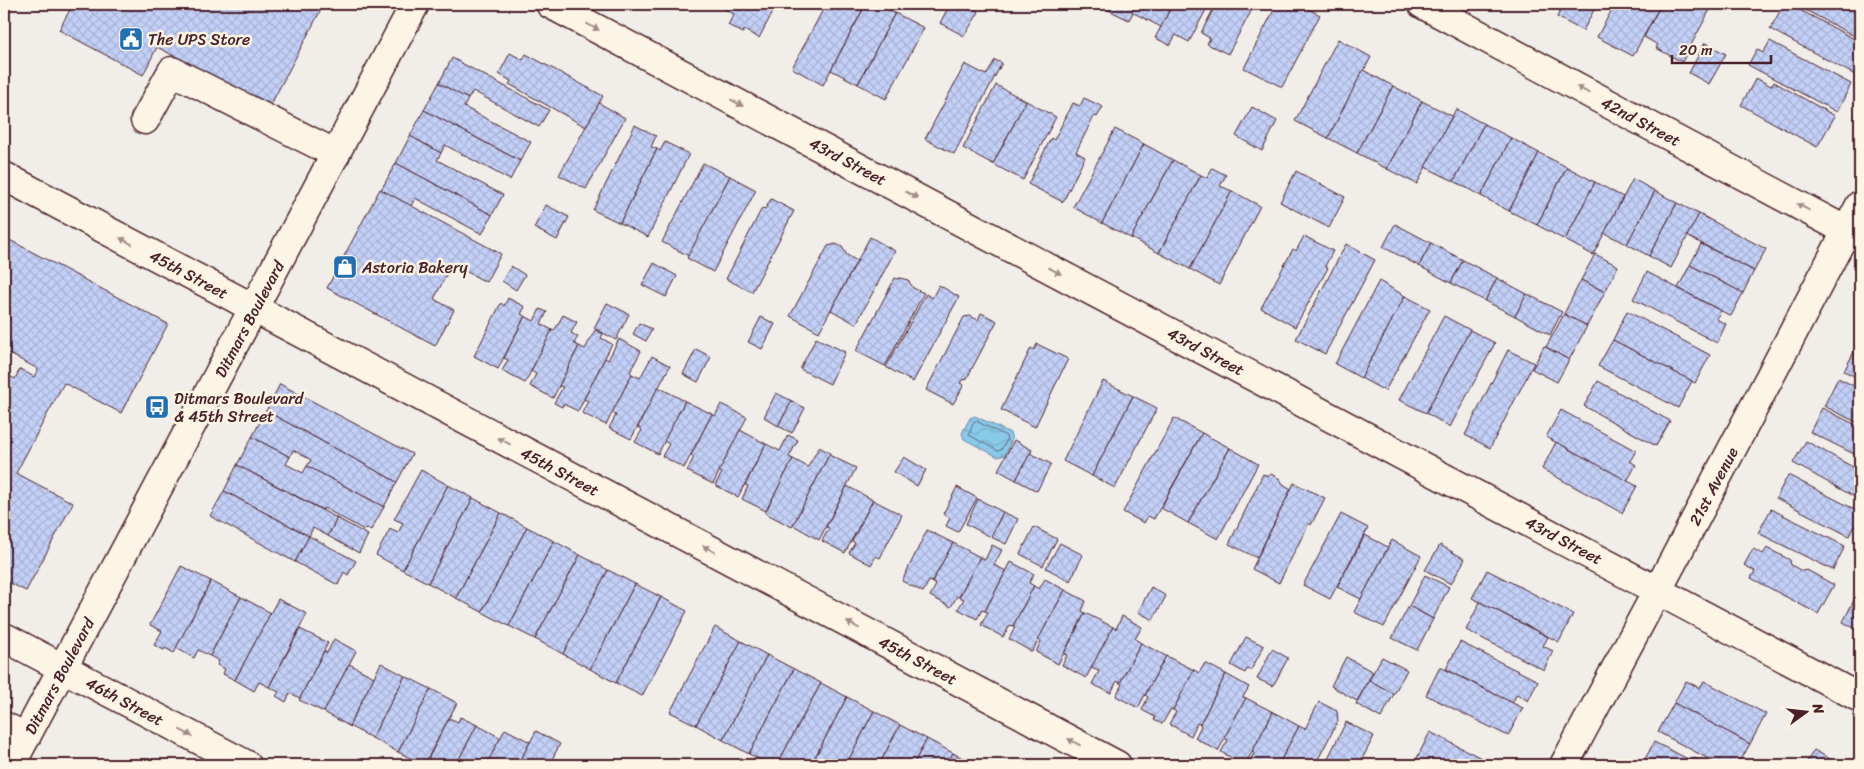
<svg xmlns="http://www.w3.org/2000/svg" width="1864" height="769" viewBox="0 0 1864 769" font-family="Sriracha,sans-serif">
	<style>
		.water { fill: url(#water-waves); stroke: #6f869d }
		.lines { fill: none; stroke-linecap: round; stroke-linejoin: round }
		.shore { stroke: #636377; stroke-width: 1 }
		.building { fill: url(#building-cross-hatch); stroke: #4a1f2b }
		.minor-casing { stroke: #4a1f2b; stroke-width: 31 }
		.minor { stroke: #fcf5e5; stroke-width: 28 }
		.oneway { fill: #a38a88 }
		.labels { text-anchor: middle; stroke-width: 5; stroke-linejoin: round; paint-order: stroke }
		.poi-label { font-size: 16px; fill: #4a1f2b; stroke: #fcf5e5; text-anchor: start }
		.street-label { font-size: 16px; fill: #4a1f2b; stroke: #fcf5e5 }
	</style>
	<defs>
		<pattern id="water-waves" width="16" height="10" patternUnits="userSpaceOnUse" patternTransform="scale(1.25)"><rect width="16" height="10" fill="#88cae9"/><path d="M0 5q4-4 8 0t8 0" fill="none" stroke="#77adc8"/></pattern>
		<pattern id="building-cross-hatch" width="8" height="8" patternUnits="userSpaceOnUse" patternTransform="scale(1.25)"><rect width="8" height="8" fill="#c3d0f7"/><path d="M0 0l8 8M0 8l8-8" fill="none" stroke="#a9b2d4"/></pattern>
	</defs>
	<rect width="100%" height="100%" fill="#f1eee9"/>
	<filter id="ink" filterUnits="userSpaceOnUse"><feTurbulence type="fractalNoise" baseFrequency=".02" numOctaves="2"/><feDisplacementMap in="SourceGraphic" scale="10" xChannelSelector="R" yChannelSelector="G"/><feConvolveMatrix kernelMatrix="1 2 1 2 8 2 1 2 1" color-interpolation-filters="sRGB"/></filter>
	<g filter="url(#ink)">
		<!-- water -->
		<polygon class="water" points="975,416 1010,433 1012,439 1005,455 998,457 964,439 962,433 970,418"/>
		<g class="lines">
			<!-- shore -->
			<polygon class="shore" points="976,421 1006,436 1007,440 1001,450 998,451 969,435 973,423"/>
		</g>
		<!-- building -->
		<g class="building">
			<polygon points="73,4 324,4 270,106 157,47 143,75 59,30"/>
			<polygon points="715,4 777,4 759,38 744,30 743,33 728,25 734,14"/>
			<polygon points="826,4 862,4 860,8 863,9 823,85 792,68"/>
			<polygon points="866,4 878,4 895,13 858,84 831,70"/>
			<polygon points="950,4 963,4 979,12 964,36 940,23"/>
			<polygon points="1101,4 1137,4 1129,20 1100,6"/>
			<polygon points="1137,4 1173,4 1161,27 1132,12"/>
			<polygon points="1173,4 1209,4 1189,42 1176,35 1170,45 1155,38"/>
			<polygon points="1216,4 1255,4 1228,54 1207,44 1210,38 1201,33"/>
			<polygon points="1277,4 1299,4 1320,15 1282,87 1244,68"/>
			<polygon points="1564,4 1597,4 1583,31 1557,17"/>
			<polygon points="1615,4 1661,4 1633,56 1597,37"/>
			<polygon points="1661,4 1713,4 1682,62 1656,48 1658,45 1644,37"/>
			<polygon points="1784,4 1789,4 1860,42 1860,65 1855,75 1770,29"/>
			<polygon points="1794,4 1860,4 1860,39"/>
			<polygon points="895,13 924,28 886,99 858,84"/>
			<polygon points="1338,39 1371,57 1328,138 1295,121"/>
			<polygon points="1770,41 1851,84 1837,112 1748,65 1757,49 1763,53"/>
			<polygon points="1705,43 1726,54 1709,84 1689,73"/>
			<polygon points="510,53 523,60 526,54 603,96 586,127 509,84 511,81 499,74"/>
			<polygon points="452,58 549,110 539,127 473,91 468,99 439,83"/>
			<polygon points="995,60 1002,63 954,154 925,139 965,64 986,75"/>
			<polygon points="1363,70 1393,86 1357,153 1328,138"/>
			<polygon points="1756,78 1771,86 1774,82 1835,116 1817,147 1741,105"/>
			<polygon points="439,83 468,99 464,107 531,142 520,161 424,110"/>
			<polygon points="996,85 1026,101 993,164 963,148"/>
			<polygon points="1393,86 1422,101 1387,169 1357,153"/>
			<polygon points="1084,98 1103,107 1097,117 1094,116 1076,152 1085,157 1063,202 1028,184 1051,138 1054,140 1073,103 1080,106"/>
			<polygon points="1026,101 1056,117 1023,180 993,164"/>
			<polygon points="1422,101 1452,116 1417,184 1387,169"/>
			<polygon points="599,103 625,118 586,189 559,175"/>
			<polygon points="1252,107 1277,121 1262,151 1236,136"/>
			<polygon points="1456,109 1484,124 1454,181 1425,167"/>
			<polygon points="424,110 520,161 510,180 445,145 441,153 410,136"/>
			<polygon points="1484,124 1511,138 1481,196 1454,181"/>
			<polygon points="635,125 656,136 651,147 657,149 620,223 593,210"/>
			<polygon points="1115,129 1144,144 1102,223 1073,207"/>
			<polygon points="410,136 441,153 437,160 503,195 492,215 396,163"/>
			<polygon points="1511,138 1539,153 1509,211 1481,196"/>
			<polygon points="665,142 689,154 648,237 620,223 657,149 660,151"/>
			<polygon points="1144,144 1173,160 1131,238 1102,223"/>
			<polygon points="1539,153 1567,167 1537,225 1509,211"/>
			<polygon points="1173,160 1201,175 1159,253 1131,238"/>
			<polygon points="396,163 492,215 482,234 415,198 411,206 381,190"/>
			<polygon points="703,163 730,176 689,256 662,242"/>
			<polygon points="1567,167 1595,182 1565,240 1537,225"/>
			<polygon points="1212,168 1226,175 1220,186 1232,191 1190,269 1159,253 1201,175 1207,178"/>
			<polygon points="1296,171 1345,197 1329,228 1280,202"/>
			<polygon points="730,176 756,190 713,272 687,258"/>
			<polygon points="1633,179 1655,191 1627,244 1604,233"/>
			<polygon points="1595,182 1623,197 1593,255 1565,240"/>
			<polygon points="380,189 501,254 486,282 452,264 434,299 454,310 435,346 327,288"/>
			<polygon points="1232,191 1260,206 1219,285 1190,269"/>
			<polygon points="1655,191 1677,203 1649,256 1627,244"/>
			<polygon points="771,199 794,211 752,292 726,279 762,208 765,209"/>
			<polygon points="1677,203 1699,214 1671,268 1649,256"/>
			<polygon points="546,205 569,217 557,240 534,228"/>
			<polygon points="1699,214 1766,249 1754,271 1687,236"/>
			<polygon points="1395,224 1431,243 1419,266 1383,247"/>
			<polygon points="1304,236 1333,251 1325,266 1328,268 1295,327 1261,308 1293,249 1296,251"/>
			<polygon points="4,237 168,324 121,413 64,383 16,473 73,503 26,591 4,580 4,373 15,379 20,369 34,377 38,369 4,351"/>
			<polygon points="870,237 895,251 856,324 831,310"/>
			<polygon points="1431,243 1463,260 1451,283 1419,266"/>
			<polygon points="836,244 842,247 847,255 857,261 819,332 790,316 828,246"/>
			<polygon points="1346,244 1375,260 1325,354 1296,339"/>
			<polygon points="1701,244 1754,271 1743,293 1690,265"/>
			<polygon points="1595,254 1618,266 1605,292 1581,280"/>
			<polygon points="1463,260 1497,278 1485,301 1451,283"/>
			<polygon points="654,263 677,276 666,297 642,285"/>
			<polygon points="1690,265 1743,293 1731,316 1678,288"/>
			<polygon points="511,266 525,275 516,290 502,281"/>
			<polygon points="1647,272 1721,311 1716,319 1726,324 1717,343 1633,299"/>
			<polygon points="895,278 897,279 900,278 908,280 913,288 924,293 885,366 856,351"/>
			<polygon points="1497,278 1527,294 1515,316 1485,301"/>
			<polygon points="1581,280 1605,292 1587,326 1564,314"/>
			<polygon points="1379,281 1405,296 1361,378 1335,364"/>
			<polygon points="939,285 959,297 913,382 886,367 926,294 932,298"/>
			<polygon points="1527,294 1562,312 1550,335 1515,316"/>
			<polygon points="1405,296 1430,309 1385,391 1361,378"/>
			<polygon points="508,298 525,307 521,314 525,316 498,369 474,356 501,303 504,306"/>
			<polygon points="607,303 629,314 616,340 594,328"/>
			<polygon points="540,309 547,312 541,324 552,330 525,383 502,371 508,360 504,358 525,316 534,321"/>
			<polygon points="1627,311 1710,355 1695,383 1613,340"/>
			<polygon points="981,313 997,321 966,380 963,379 960,383 964,385 953,404 926,390 964,317 970,316 978,320"/>
			<polygon points="1564,314 1587,326 1569,360 1546,347"/>
			<polygon points="563,315 577,322 571,333 578,337 574,343 579,346 553,398 530,386 536,374 531,371 552,330 554,331"/>
			<polygon points="1444,316 1470,330 1426,413 1399,400"/>
			<polygon points="761,317 775,324 762,349 748,342"/>
			<polygon points="639,323 652,329 646,341 633,334"/>
			<polygon points="595,330 603,334 601,338 612,344 578,411 563,404 562,407 554,403 563,387 559,386 579,346 585,349"/>
			<polygon points="1470,330 1495,343 1450,427 1426,413"/>
			<polygon points="816,338 845,352 830,384 800,369"/>
			<polygon points="619,339 641,351 630,372 632,374 606,425 582,413 588,401 584,399 605,358 608,360"/>
			<polygon points="1613,340 1692,381 1678,408 1598,366"/>
			<polygon points="1037,344 1068,359 1035,427 1001,410 1031,348 1034,350"/>
			<polygon points="1858,344 1860,346 1860,379 1844,371"/>
			<polygon points="1544,346 1569,360 1557,382 1532,369"/>
			<polygon points="696,349 711,357 698,382 683,374"/>
			<polygon points="1508,350 1534,363 1490,448 1465,435"/>
			<polygon points="652,356 670,366 631,439 609,428 616,415 612,413 632,374 640,378"/>
			<polygon points="1838,378 1860,389 1860,424 1824,406"/>
			<polygon points="1103,381 1133,396 1092,476 1063,461"/>
			<polygon points="1598,381 1670,421 1656,446 1584,406"/>
			<polygon points="280,384 412,454 397,482 266,411"/>
			<polygon points="658,387 685,401 658,454 635,442 642,430 638,427"/>
			<polygon points="776,393 792,401 778,426 764,417"/>
			<polygon points="1133,396 1157,408 1115,488 1092,476"/>
			<polygon points="685,401 712,414 684,468 662,456 669,444 664,441"/>
			<polygon points="792,401 805,408 792,433 778,426"/>
			<polygon points="721,404 747,417 713,484 687,471 694,457 691,455 712,414 715,416"/>
			<polygon points="1822,408 1860,427 1860,457 1810,432"/>
			<polygon points="1561,410 1636,451 1630,461 1636,465 1627,481 1546,437"/>
			<polygon points="266,411 397,482 384,507 307,466 311,460 293,450 290,457 252,437"/>
			<polygon points="1174,418 1202,433 1154,519 1148,516 1144,523 1123,512"/>
			<polygon points="740,430 766,444 738,497 715,485 722,473 719,471"/>
			<polygon points="1202,433 1230,448 1188,523 1161,508"/>
			<polygon points="788,435 798,440 789,457 793,459 766,511 742,499 748,486 745,485 766,444 780,451"/>
			<polygon points="252,437 290,457 286,464 303,473 307,466 384,507 371,530 365,528 364,530 324,508 323,510 237,465"/>
			<polygon points="1014,440 1032,450 1016,480 998,470"/>
			<polygon points="1806,441 1860,471 1860,500 1793,463"/>
			<polygon points="1556,442 1637,486 1622,513 1542,469"/>
			<polygon points="819,447 830,453 792,527 765,513 793,459 808,467"/>
			<polygon points="1230,448 1258,464 1218,539 1188,523"/>
			<polygon points="1030,453 1051,464 1037,491 1016,480"/>
			<polygon points="829,455 856,468 819,540 793,525"/>
			<polygon points="904,457 926,470 917,486 894,472"/>
			<polygon points="237,465 337,518 328,536 313,528 309,536 224,491"/>
			<polygon points="421,470 448,485 403,570 376,555 390,529 398,533 403,523 394,519"/>
			<polygon points="1263,474 1268,476 1271,474 1280,479 1283,484 1291,489 1257,558 1229,544"/>
			<polygon points="1788,475 1860,512 1860,529 1854,526 1849,536 1776,498"/>
			<polygon points="1294,483 1325,498 1311,525 1309,523 1279,583 1252,569"/>
			<polygon points="448,485 473,498 428,583 403,570"/>
			<polygon points="847,486 873,500 845,553 822,541 829,528 826,527"/>
			<polygon points="957,487 977,498 958,532 946,526 950,518 943,514"/>
			<polygon points="224,491 309,536 295,562 210,516"/>
			<polygon points="473,498 501,513 456,598 428,583"/>
			<polygon points="978,499 1003,512 991,537 966,524"/>
			<polygon points="873,500 902,515 880,558 876,556 871,565 849,553 855,543 852,541"/>
			<polygon points="1771,509 1845,546 1833,570 1758,533"/>
			<polygon points="1003,512 1018,519 1006,544 991,537"/>
			<polygon points="501,513 527,527 482,612 456,598"/>
			<polygon points="1341,514 1368,528 1330,599 1303,585"/>
			<polygon points="337,518 368,535 359,553 328,536"/>
			<polygon points="527,527 554,541 509,626 482,612"/>
			<polygon points="1034,527 1057,539 1043,566 1020,554"/>
			<polygon points="927,530 953,543 932,582 929,581 923,592 902,581"/>
			<polygon points="1365,535 1388,547 1361,599 1337,587"/>
			<polygon points="309,536 356,561 348,575 344,572 338,585 295,562"/>
			<polygon points="1392,540 1421,556 1384,627 1354,612"/>
			<polygon points="554,541 580,555 535,639 509,626"/>
			<polygon points="953,543 980,557 959,597 957,596 951,607 930,596 936,585 932,582"/>
			<polygon points="1060,543 1083,555 1070,581 1046,568"/>
			<polygon points="992,545 1002,550 994,565 1006,571 985,611 982,610 977,619 958,609 964,599 959,597 980,557 985,560"/>
			<polygon points="1440,545 1465,559 1451,584 1425,570"/>
			<polygon points="1767,548 1790,560 1791,565 1802,571 1807,570 1834,585 1818,614 1751,578 1755,571 1744,565 1753,549 1763,554"/>
			<polygon points="580,555 608,570 563,654 535,639"/>
			<polygon points="1011,562 1034,574 1029,583 1034,586 1013,626 1010,625 1003,637 981,625 988,612 985,611"/>
			<polygon points="181,566 211,581 174,653 165,648 164,650 154,645 162,631 150,625"/>
			<polygon points="608,570 635,584 590,669 563,654"/>
			<polygon points="1487,570 1573,614 1559,642 1472,598"/>
			<polygon points="1425,575 1449,587 1433,619 1409,606"/>
			<polygon points="1045,579 1065,590 1032,652 1009,639 1015,627 1013,626 1034,586 1039,589"/>
			<polygon points="211,581 241,597 210,656 198,650 194,658 176,648"/>
			<polygon points="635,584 661,597 616,683 590,669"/>
			<polygon points="1151,587 1166,596 1153,620 1138,612"/>
			<polygon points="1065,590 1086,601 1082,611 1085,613 1058,664 1036,652 1041,641 1038,640"/>
			<polygon points="1856,596 1860,598 1860,631 1843,622"/>
			<polygon points="241,597 271,613 235,680 223,674 225,669 217,665 219,661 210,656"/>
			<polygon points="661,597 687,611 642,696 616,683"/>
			<polygon points="278,599 307,614 269,687 259,682 254,691 235,680"/>
			<polygon points="1480,602 1548,637 1543,646 1553,651 1544,670 1466,630"/>
			<polygon points="1409,606 1433,619 1417,650 1392,638"/>
			<polygon points="1085,613 1113,627 1086,678 1062,665 1067,655 1064,654"/>
			<polygon points="1122,616 1142,627 1135,639 1141,643 1120,683 1117,681 1111,693 1092,684 1099,671 1091,668 1113,627 1116,629"/>
			<polygon points="715,627 741,641 696,725 670,712"/>
			<polygon points="300,629 328,643 300,698 290,693 286,702 276,696 279,692 269,687"/>
			<polygon points="1246,637 1264,646 1251,670 1247,669 1245,673 1231,665"/>
			<polygon points="334,639 356,651 324,712 299,700 324,651 327,653"/>
			<polygon points="741,641 767,655 723,740 696,725"/>
			<polygon points="1460,642 1538,681 1528,701 1517,694 1512,703 1446,669"/>
			<polygon points="1141,643 1166,656 1138,708 1116,696 1122,684 1120,683"/>
			<polygon points="1272,649 1288,658 1273,686 1257,679"/>
			<polygon points="767,655 794,669 749,754 723,740"/>
			<polygon points="1166,656 1194,670 1173,710 1171,709 1162,724 1154,720 1155,717 1142,710 1148,697 1145,695"/>
			<polygon points="1346,657 1373,672 1357,701 1331,686"/>
			<polygon points="1382,657 1407,670 1394,694 1369,680"/>
			<polygon points="381,663 405,676 372,738 349,726"/>
			<polygon points="1205,663 1226,674 1200,724 1197,723 1191,736 1169,724 1176,712 1173,710 1194,670 1199,673"/>
			<polygon points="349,664 374,677 349,726 324,712"/>
			<polygon points="1440,667 1523,708 1508,736 1426,695"/>
			<polygon points="794,669 821,683 777,765 771,765 749,754"/>
			<polygon points="1226,674 1249,687 1243,697 1246,698 1218,751 1195,738 1201,726 1200,724"/>
			<polygon points="405,676 431,689 398,752 372,738"/>
			<polygon points="1369,680 1394,694 1381,718 1356,704"/>
			<polygon points="1686,681 1700,688 1704,681 1766,714 1750,744 1674,703"/>
			<polygon points="821,683 847,697 811,765 777,765"/>
			<polygon points="431,689 457,703 424,765 398,752"/>
			<polygon points="847,697 874,711 846,765 811,765"/>
			<polygon points="1246,698 1273,712 1245,765 1221,752 1228,740 1224,738"/>
			<polygon points="1319,702 1337,711 1338,721 1315,765 1278,765 1299,726 1305,729"/>
			<polygon points="1674,703 1750,744 1738,765 1720,765 1658,732"/>
			<polygon points="874,711 900,725 879,765 846,765"/>
			<polygon points="1273,712 1299,726 1278,765 1248,765 1254,753 1252,752"/>
			<polygon points="460,717 477,725 456,765 425,765 449,718 458,722"/>
			<polygon points="1346,722 1374,736 1359,765 1328,765 1325,764"/>
			<polygon points="477,725 501,738 486,765 456,765"/>
			<polygon points="900,725 927,739 913,765 879,765"/>
			<polygon points="505,729 530,742 518,765 486,765"/>
			<polygon points="536,731 560,744 549,765 518,765"/>
			<polygon points="1430,732 1493,764 1426,765 1416,760"/>
			<polygon points="927,739 953,753 946,765 913,765"/>
			<polygon points="1654,742 1692,761 1694,758 1708,765 1647,765 1643,763"/>
			<polygon points="1814,750 1841,765 1805,765"/>
			<polygon points="953,753 976,765 946,765"/>
		</g>
		<g class="lines">
			<defs>
				<g id="minor">
					<polyline points="550,4 1860,698"/>
					<polyline points="1422,4 1860,238"/>
					<polyline points="145,120 172,71 336,154"/>
					<polyline points="4,176 1117,765"/>
					<polyline points="4,637 247,765"/>
					<polyline points="4,726 26,737"/>
					<polyline points="11,765 415,4"/>
					<polyline points="1564,765 1677,554 1860,205"/>
				</g>
			</defs>
			<!-- minor casing -->
			<use href="#minor" class="minor-casing"/>
			<!-- minor -->
			<use href="#minor" class="minor"/>
		</g>
		<!-- one-way arrows -->
		<defs><path id="oneway-solid" d="M-6-.8H1V-3.2L6.5 0L1 3.2V.8H-6Z" transform="scale(1.25)"/></defs>
		<g class="oneway">
			<use href="#oneway-solid" transform="translate(593 27) rotate(28)"/>
			<use href="#oneway-solid" transform="translate(1583 90) rotate(-152)"/>
			<use href="#oneway-solid" transform="translate(737 103) rotate(28)"/>
			<use href="#oneway-solid" transform="translate(912 195) rotate(28)"/>
			<use href="#oneway-solid" transform="translate(1803 207) rotate(-152)"/>
			<use href="#oneway-solid" transform="translate(126 241) rotate(-152)"/>
			<use href="#oneway-solid" transform="translate(1055 271) rotate(28)"/>
			<use href="#oneway-solid" transform="translate(504 441) rotate(-152)"/>
			<use href="#oneway-solid" transform="translate(709 549) rotate(-152)"/>
			<use href="#oneway-solid" transform="translate(853 625) rotate(-152)"/>
			<use href="#oneway-solid" transform="translate(186 733) rotate(28)"/>
			<use href="#oneway-solid" transform="translate(1074 742) rotate(-152)"/>
		</g>
	</g>
	<!-- icons -->
	<defs>
		<symbol id="civic-square" viewBox="-11 -11 22 22"><rect x="-9" y="-9" width="18" height="18" rx="4" fill="#1f6fb2" stroke="#fcf5e5"/><path d="M-.6-6.5H3V-4.5H.6V-3L4-1V1h2V6H-6V1h2V-1L-.6-3ZM-1.2 2.5V6h2.4V2.5Z" fill="#fff"/></symbol>
		<symbol id="shop-square" viewBox="-11 -11 22 22"><rect x="-9" y="-9" width="18" height="18" rx="4" fill="#1f6fb2" stroke="#fcf5e5"/><path d="M-5-2.5h2.3a2.7 3.5 0 0 1 5.4 0H5L5.5 6h-11ZM-1.5-2.5h3a1.5 2.3 0 0 0-3 0Z" fill="#fff"/></symbol>
		<symbol id="bus-square" viewBox="-11 -11 22 22"><rect x="-9" y="-9" width="18" height="18" rx="4" fill="#1f6fb2" stroke="#fcf5e5"/><path d="M-5-6H5V4H4V6H2V4H-2V6H-4V4H-5ZM-3.5-4V0h7V-4ZM-3.5 1.2v1.5H-2V1.2ZM2 1.2v1.5H3.5V1.2Z" fill="#fff"/></symbol>
	</defs>
	<g fill-rule="evenodd">
		<use href="#civic-square" x="117" y="25" width="28" height="28"/>
		<use href="#shop-square" x="331" y="253" width="28" height="28"/>
		<use href="#bus-square" x="143" y="393" width="28" height="28"/>
	</g>
	<g class="labels">
		<!-- poi labels -->
		<g class="poi-label">
			<text x="148" y="45">The UPS Store</text>
			<text x="362" y="273">Astoria Bakery</text>
			<text x="174" y="404">Ditmars Boulevard<tspan x="174" dy="18">&amp; 45th Street</tspan></text>
		</g>
		<!-- street labels -->
		<g class="street-label">
			<text transform="translate(1641 121) rotate(28)" y="6">42nd Street</text>
			<text transform="translate(848 161) rotate(28)" y="6">43rd Street</text>
			<text transform="translate(189 274) rotate(28)" y="6">45th Street</text>
			<text transform="translate(249 319) rotate(-62)" y="6">Ditmars Boulevard</text>
			<text transform="translate(1206 351) rotate(28)" y="6">43rd Street</text>
			<text transform="translate(560 471) rotate(28)" y="6">45th Street</text>
			<text transform="translate(1713 486) rotate(-62)" y="6">21st Avenue</text>
			<text transform="translate(1564 540) rotate(28)" y="6">43rd Street</text>
			<text transform="translate(918 660) rotate(28)" y="6">45th Street</text>
			<text transform="translate(59 676) rotate(-62)" y="6">Ditmars Boulevard</text>
			<text transform="translate(125 701) rotate(28)" y="6">46th Street</text>
		</g>
	</g>
	<!-- margin -->
	<rect width="1864" height="769" fill="none" stroke="#fcf5e5" stroke-width="20"/>
	<rect x="10" y="10" width="1844" height="749" fill="none" stroke="#4a1f2b" stroke-width="2" filter="url(#ink)"/>
	<!-- north arrow -->
	<g transform="translate(1806 712) rotate(75)" stroke="#fcf5e5" stroke-width="4" paint-order="stroke">
	<path d="M0-4L9 19L0 12L-9 19Z" fill="#4a1f2b"/>
	<text y="-8" font-size="14" font-weight="bold" text-anchor="middle" fill="#4a1f2b">N</text>
	</g>
	<!-- scale -->
	<path d="M1672 55v8h99v-8" fill="none" stroke="#4a1f2b" stroke-width="2.5"/>
	<text x="1679" y="55" font-size="15" fill="#4a1f2b" stroke="#fcf5e5" stroke-width="4" paint-order="stroke">20 m</text>
</svg>
